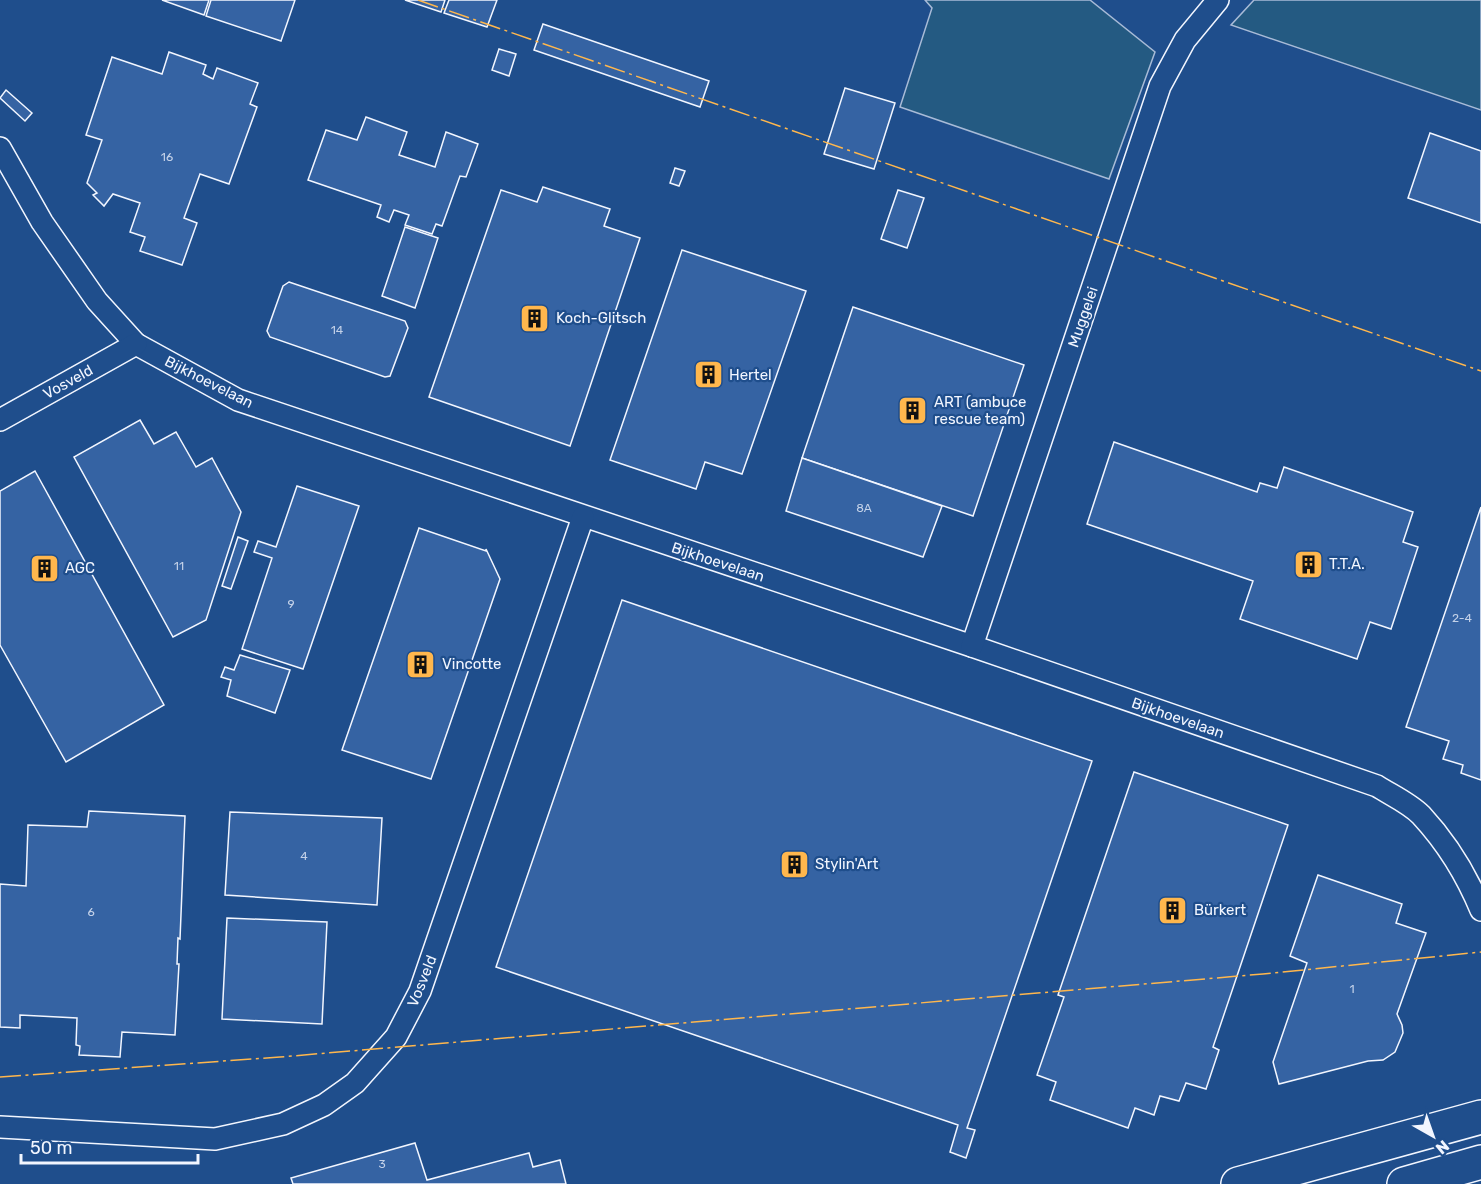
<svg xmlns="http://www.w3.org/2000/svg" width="1481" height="1184" viewBox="0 0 1481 1184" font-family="Rubik,sans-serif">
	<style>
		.green { fill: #245a82; stroke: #a8bbd7; stroke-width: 1.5 }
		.building { fill: #3563a3; stroke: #f2f6ff; stroke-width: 1.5 }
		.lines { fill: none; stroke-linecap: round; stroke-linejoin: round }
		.street-casing { stroke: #f2f6ff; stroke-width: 24 }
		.primary-casing { stroke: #f2f6ff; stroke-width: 36 }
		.street { stroke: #1f4e8c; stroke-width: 21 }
		.primary { stroke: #1f4e8c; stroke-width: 33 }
		.power { stroke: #ffb74d; stroke-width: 1.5; stroke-dasharray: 21 4.5 3 4.5; stroke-linecap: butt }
		.labels { text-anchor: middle; stroke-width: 4.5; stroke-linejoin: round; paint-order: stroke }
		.number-label { font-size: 12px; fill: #c3d1e8 }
		.street-label { font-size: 15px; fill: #f2f6ff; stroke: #1f4e8c }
		.poi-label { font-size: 15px; fill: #f2f6ff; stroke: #1f4e8c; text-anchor: start }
	</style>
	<rect width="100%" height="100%" fill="#1f4e8c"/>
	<!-- green -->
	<g class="green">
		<polygon points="925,0 1090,0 1155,52 1109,179 900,107 932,8"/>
		<polygon points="1254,0 1481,0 1481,110 1231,25"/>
	</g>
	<!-- building -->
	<g class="building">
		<polygon points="162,0 209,0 204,15"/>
		<polygon points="211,0 295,0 281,41 206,16"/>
		<polygon points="405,0 445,0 441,12"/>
		<polygon points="449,0 497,0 487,27 444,13"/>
		<polygon points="543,24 709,81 700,107 534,50"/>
		<polygon points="499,49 516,54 509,76 492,70"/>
		<polygon points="169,52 206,65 203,74 213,79 217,68 258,83 250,104 257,107 229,184 200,174 184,218 197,223 182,265 140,251 145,237 130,232 140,203 113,194 104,206 93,195 97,193 87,183 102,140 86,135 112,57 162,74"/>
		<polygon points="845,88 895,103 874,169 824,154"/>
		<polygon points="6,90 32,113 25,121 0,98"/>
		<polygon points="366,117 407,132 399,155 435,167 446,132 478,144 466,177 460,176 442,226 436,224 432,234 405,225 409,215 394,210 389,222 377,217 381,205 308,180 326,130 357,140"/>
		<polygon points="1430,133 1481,151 1481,223 1408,198"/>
		<polygon points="675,168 685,171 679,186 670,183"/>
		<polygon points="543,187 610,209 604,226 640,238 570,446 429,397 501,190 537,202"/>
		<polygon points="898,190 924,198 907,248 881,239"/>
		<polygon points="405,227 438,238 415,308 382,296"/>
		<polygon points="682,250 806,291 742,474 705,462 696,489 610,460"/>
		<polygon points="289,282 405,321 408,328 390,376 385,377 270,337 267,331 283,286"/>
		<polygon points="853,307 1024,365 973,516 802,458"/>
		<polygon points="140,420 154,444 176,432 196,467 212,458 241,512 206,620 173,637 74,457"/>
		<polygon points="1114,442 1257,492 1260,483 1277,488 1284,467 1413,512 1403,542 1418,547 1391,629 1370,622 1357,659 1240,619 1253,581 1087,524"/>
		<polygon points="802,458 942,506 923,557 786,511"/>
		<polygon points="35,471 164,705 66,762 0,645 0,491"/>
		<polygon points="297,486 359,506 303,669 242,649 272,558 254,552 258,541 276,547"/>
		<polygon points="1481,507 1481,780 1461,773 1463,765 1443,759 1449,741 1406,727"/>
		<polygon points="419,528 486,551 486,549 500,579 431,779 342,750"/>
		<polygon points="238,537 248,541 231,589 222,586"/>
		<polygon points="622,600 1092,761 967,1128 975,1130 966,1158 950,1152 958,1125 496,967"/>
		<polygon points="240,655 290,670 275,713 227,696 231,680 221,677 225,667 234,670"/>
		<polygon points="1134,772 1288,825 1213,1047 1219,1050 1206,1089 1186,1083 1179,1101 1160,1096 1154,1115 1135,1108 1128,1128 1050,1100 1056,1082 1037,1075 1064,997 1058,995"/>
		<polygon points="89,811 185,816 180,939 178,938 177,964 179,964 175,1035 122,1032 120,1057 79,1055 80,1046 76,1045 77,1018 20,1015 20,1028 0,1027 0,884 26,886 28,825 87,827"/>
		<polygon points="230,812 382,818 377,905 225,895"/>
		<polygon points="1318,875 1402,904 1396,923 1426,933 1397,1014 1402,1025 1403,1033 1395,1052 1383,1060 1368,1061 1279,1084 1273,1062 1307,963 1290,956"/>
		<polygon points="227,918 327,922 322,1024 222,1019"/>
		<polygon points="415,1143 427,1180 529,1153 533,1167 560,1160 566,1184 293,1184 291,1178"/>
	</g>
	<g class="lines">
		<defs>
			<g id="street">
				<path d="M0 148 42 222 97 301 136 344 238 400 972 646 1377 786C1391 795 1409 803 1421 815 1446 842 1467 876 1481 910"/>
				<polyline points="0,420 136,344"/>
				<polyline points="972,646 1160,86 1185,40 1218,0"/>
				<polyline points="0,1127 215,1139 283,1124 324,1105 355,1083 396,1037 420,991 583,517"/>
			</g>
			<g id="primary">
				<polyline points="1238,1184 1481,1117"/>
				<polyline points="1404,1184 1481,1162"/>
			</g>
		</defs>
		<!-- street casing -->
		<use href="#street" class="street-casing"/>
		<!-- primary casing -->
		<use href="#primary" class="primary-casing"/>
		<!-- street -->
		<use href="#street" class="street"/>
		<!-- primary -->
		<use href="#primary" class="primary"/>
		<!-- power -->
		<g class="power">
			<polyline points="418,0 1481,371"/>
			<polyline points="0,1077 280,1057 1263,974 1481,952"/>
		</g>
	</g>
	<!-- icons -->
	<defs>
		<symbol id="building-square" viewBox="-11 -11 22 22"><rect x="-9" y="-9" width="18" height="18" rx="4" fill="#ffb74d" stroke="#1f4e8c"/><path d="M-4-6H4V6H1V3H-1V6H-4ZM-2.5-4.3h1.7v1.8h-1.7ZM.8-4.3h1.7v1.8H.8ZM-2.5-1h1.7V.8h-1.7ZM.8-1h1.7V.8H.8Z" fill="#111"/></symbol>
	</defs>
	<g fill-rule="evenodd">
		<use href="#building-square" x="518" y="302" width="33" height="33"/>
		<use href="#building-square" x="692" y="358" width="33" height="33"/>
		<use href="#building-square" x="896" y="394" width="33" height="33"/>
		<use href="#building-square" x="1292" y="548" width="33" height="33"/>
		<use href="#building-square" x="28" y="552" width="33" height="33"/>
		<use href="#building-square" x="404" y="648" width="33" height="33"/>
		<use href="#building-square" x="778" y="848" width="33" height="33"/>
		<use href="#building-square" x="1156" y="894" width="33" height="33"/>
	</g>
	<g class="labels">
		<!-- number labels -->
		<g class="number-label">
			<text x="167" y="161">16</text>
			<text x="337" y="334">14</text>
			<text x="864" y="512">8A</text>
			<text x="179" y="570">11</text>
			<text x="291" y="608">9</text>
			<text x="1462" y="622">2-4</text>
			<text x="304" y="860">4</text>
			<text x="91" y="916">6</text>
			<text x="1352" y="993">1</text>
			<text x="382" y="1168">3</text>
		</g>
		<!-- street labels -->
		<g class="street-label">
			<text transform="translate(1083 317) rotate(-71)" y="5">Muggelei</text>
			<text transform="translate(68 382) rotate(-29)" y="5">Vosveld</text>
			<text transform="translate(209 382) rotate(27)" y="5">Bijkhoevelaan</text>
			<text transform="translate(718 562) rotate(18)" y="5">Bijkhoevelaan</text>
			<text transform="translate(1178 718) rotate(19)" y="5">Bijkhoevelaan</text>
			<text transform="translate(422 981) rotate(-68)" y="5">Vosveld</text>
		</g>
		<!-- poi labels -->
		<g class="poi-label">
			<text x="556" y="323">Koch-Glitsch</text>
			<text x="729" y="380">Hertel</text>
			<text x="934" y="407">ART (ambuce<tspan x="934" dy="17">rescue team)</tspan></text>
			<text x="1329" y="569">T.T.A.</text>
			<text x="65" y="573">AGC</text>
			<text x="442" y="669">Vincotte</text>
			<text x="815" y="869">Stylin'Art</text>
			<text x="1194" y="915">Bürkert</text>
		</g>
	</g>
	<!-- north arrow -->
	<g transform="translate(1433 1136) rotate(140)" stroke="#1f4e8c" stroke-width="4.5" paint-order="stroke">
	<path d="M0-4.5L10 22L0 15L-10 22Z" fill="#f2f6ff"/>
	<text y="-9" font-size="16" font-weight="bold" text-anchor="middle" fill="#f2f6ff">N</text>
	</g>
	<!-- scale -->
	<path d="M21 1154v9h177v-9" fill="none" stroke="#f2f6ff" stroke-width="3"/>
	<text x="30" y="1154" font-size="18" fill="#f2f6ff" stroke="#1f4e8c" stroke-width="4.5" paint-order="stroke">50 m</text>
</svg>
